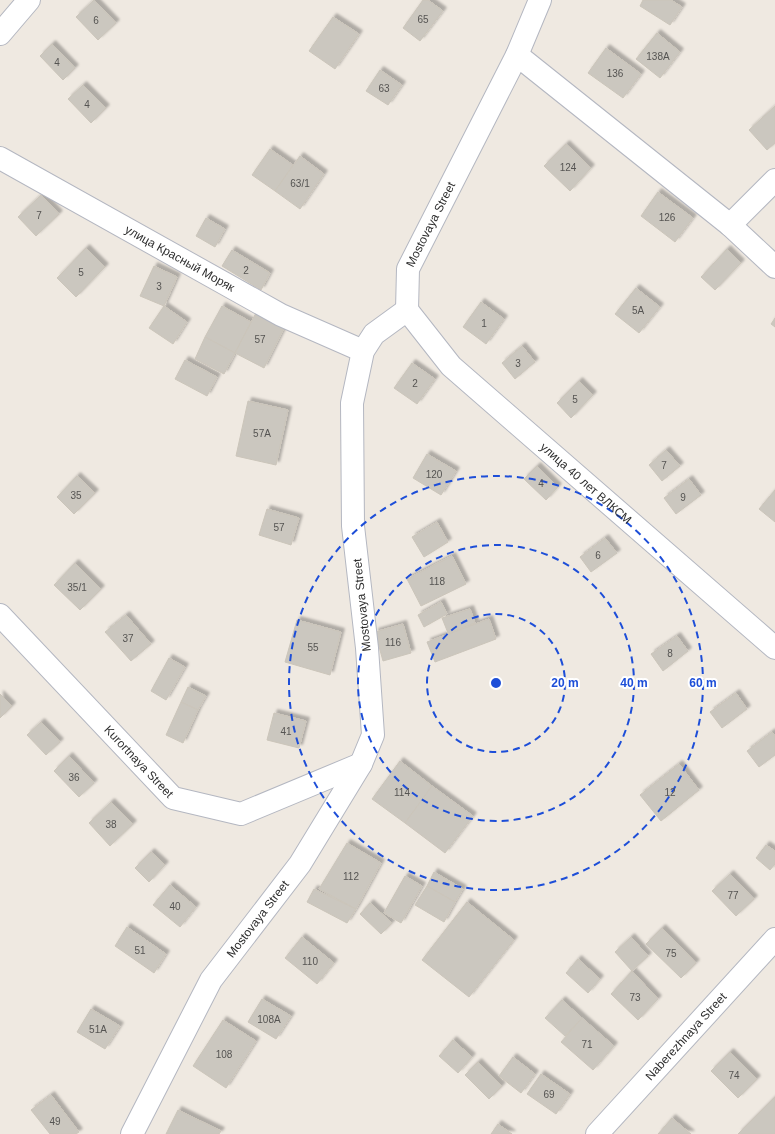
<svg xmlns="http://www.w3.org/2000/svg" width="775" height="1134" viewBox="0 0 775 1134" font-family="Helvetica,sans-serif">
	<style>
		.building { fill: #cbc7bf; stroke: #cbc5ba; filter: url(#shadow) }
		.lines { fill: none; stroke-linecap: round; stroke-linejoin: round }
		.minor-casing { stroke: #b4b7c1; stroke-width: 24 }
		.minor { stroke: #fff; stroke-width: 22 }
		.ring { fill: none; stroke: #1d4ed8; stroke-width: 2; stroke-dasharray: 7 5 }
		.labels { text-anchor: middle; stroke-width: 4; stroke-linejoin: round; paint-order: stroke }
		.number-label { font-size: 10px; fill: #555452 }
		.street-label { font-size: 12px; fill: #2e2e2e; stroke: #fff }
		.centre { fill: #1d4ed8; stroke: #fff; stroke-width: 2 }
		.ring-label { font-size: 12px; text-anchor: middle; font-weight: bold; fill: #1d4ed8; stroke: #fff; stroke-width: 4; stroke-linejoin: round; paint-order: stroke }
	</style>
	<defs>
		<filter id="shadow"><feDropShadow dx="3.5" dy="-3.5" stdDeviation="1" flood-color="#0004"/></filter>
	</defs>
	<rect width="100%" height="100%" fill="#efe9e1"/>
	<!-- building -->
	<g class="building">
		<polygon points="94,0 116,23 98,40 76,17"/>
		<polygon points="423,0 428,0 443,11 420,41 403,28"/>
		<polygon points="643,0 671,0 682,7 670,25 640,6"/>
		<polygon points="333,17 359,34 335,69 309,51"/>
		<polygon points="657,33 680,52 660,78 636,59"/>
		<polygon points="52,44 75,68 63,80 40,56"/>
		<polygon points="606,48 641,74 623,98 588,73"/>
		<polygon points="380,70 402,85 388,105 366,91"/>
		<polygon points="83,85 106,108 91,123 68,99"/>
		<polygon points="775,106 775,143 767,150 749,130"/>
		<polygon points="566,144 591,168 570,191 544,166"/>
		<polygon points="270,149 293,165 275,191 252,175"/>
		<polygon points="300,156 324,174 300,209 275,191"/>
		<polygon points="658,192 693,218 675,242 641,216"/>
		<polygon points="41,195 59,214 36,236 18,217"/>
		<polygon points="206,218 225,229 215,247 196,236"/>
		<polygon points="86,248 105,267 76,297 57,278"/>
		<polygon points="727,249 741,263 715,290 701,277"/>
		<polygon points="232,250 270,273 261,290 222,266"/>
		<polygon points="154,266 177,277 164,306 140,296"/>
		<polygon points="636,288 660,307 639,333 615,314"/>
		<polygon points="481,302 504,319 486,344 463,327"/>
		<polygon points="164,306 187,322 173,344 149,328"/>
		<polygon points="222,306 251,322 235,353 205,337"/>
		<polygon points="257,311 285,326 264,368 235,353"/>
		<polygon points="775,318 775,327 771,324"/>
		<polygon points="205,337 235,353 224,374 195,359"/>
		<polygon points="522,346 535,362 515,379 502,363"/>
		<polygon points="185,360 217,377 207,396 175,379"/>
		<polygon points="412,363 435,379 417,404 394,388"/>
		<polygon points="579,381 593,395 571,418 557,403"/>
		<polygon points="248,401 288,410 276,465 236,456"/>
		<polygon points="666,450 680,466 662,481 649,465"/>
		<polygon points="427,454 456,471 441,495 413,478"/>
		<polygon points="537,466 558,487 546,500 524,479"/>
		<polygon points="77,476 95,493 74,514 57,497"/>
		<polygon points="689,479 701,495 676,514 664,498"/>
		<polygon points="775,490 775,522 759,509"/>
		<polygon points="267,509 299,518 291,545 259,535"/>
		<polygon points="437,522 448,542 424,557 412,537"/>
		<polygon points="605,538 617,553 591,572 580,557"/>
		<polygon points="452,556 466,584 421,606 407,579"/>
		<polygon points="75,563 101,589 80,610 54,585"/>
		<polygon points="441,602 447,614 424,627 418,615"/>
		<polygon points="470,609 475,623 448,633 442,618"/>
		<polygon points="126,615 151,644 131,661 105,632"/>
		<polygon points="489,619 496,639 435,662 427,642"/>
		<polygon points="297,620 341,632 330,675 285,662"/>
		<polygon points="403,624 411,653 383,661 375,632"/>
		<polygon points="677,636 688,651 663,671 651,654"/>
		<polygon points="169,658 185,667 166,700 151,691"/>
		<polygon points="188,687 206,696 198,710 181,702"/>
		<polygon points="736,693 747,709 722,728 710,712"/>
		<polygon points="0,694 12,706 0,718"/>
		<polygon points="181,702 198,710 183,743 166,735"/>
		<polygon points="274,713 306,721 299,748 267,740"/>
		<polygon points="41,722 60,742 46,755 27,735"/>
		<polygon points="772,732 775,736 775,755 759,767 747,751"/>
		<polygon points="69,756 94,783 79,797 54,771"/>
		<polygon points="400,761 432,786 405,823 372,799"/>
		<polygon points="679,764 699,790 661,821 640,795"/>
		<polygon points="432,786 473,816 445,853 405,823"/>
		<polygon points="111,802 133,824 110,846 89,823"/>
		<polygon points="347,843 381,863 356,909 319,889"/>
		<polygon points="766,845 775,851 775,864 770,870 756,858"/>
		<polygon points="151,852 165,865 149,882 135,868"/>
		<polygon points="434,872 463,889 455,902 427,886"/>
		<polygon points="730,874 754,899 736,916 712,891"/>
		<polygon points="405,876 422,886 401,923 384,913"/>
		<polygon points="170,885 196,907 180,927 153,905"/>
		<polygon points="427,886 455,902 444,922 415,905"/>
		<polygon points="314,889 356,909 347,923 307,902"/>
		<polygon points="467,902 514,940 469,997 422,960"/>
		<polygon points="370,903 392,923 381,934 360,914"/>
		<polygon points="127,927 166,954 154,973 115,946"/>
		<polygon points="662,928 696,963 681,978 646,944"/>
		<polygon points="302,937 334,963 317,984 285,958"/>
		<polygon points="631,937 648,956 632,971 615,952"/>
		<polygon points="578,959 600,979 588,993 566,973"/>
		<polygon points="632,971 658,999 638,1020 611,994"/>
		<polygon points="262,999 291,1016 276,1039 248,1022"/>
		<polygon points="562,1000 582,1018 565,1036 545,1018"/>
		<polygon points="91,1009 120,1026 105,1049 77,1032"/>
		<polygon points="582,1018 614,1046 593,1070 561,1042"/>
		<polygon points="223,1020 256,1041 226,1088 193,1066"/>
		<polygon points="453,1040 472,1057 458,1073 439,1056"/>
		<polygon points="730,1052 757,1079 738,1098 711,1071"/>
		<polygon points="513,1057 535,1074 521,1093 499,1076"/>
		<polygon points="478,1062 502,1086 489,1099 465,1075"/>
		<polygon points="541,1074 570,1094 556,1114 527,1094"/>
		<polygon points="51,1095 79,1132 76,1134 50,1134 31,1110"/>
		<polygon points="775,1097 775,1134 738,1134"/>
		<polygon points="178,1110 221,1131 219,1134 166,1134"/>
		<polygon points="672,1118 691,1134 658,1134"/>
		<polygon points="498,1124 512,1134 491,1134"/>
	</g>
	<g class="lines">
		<defs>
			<g id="minor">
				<polyline points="0,34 29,0"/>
				<polyline points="517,55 730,225 775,267"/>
				<path id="s1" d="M0 158 281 315 363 351"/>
				<polyline points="730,225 775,180"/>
				<path id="s2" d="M407 310 451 366 775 648"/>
				<path id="s3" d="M407 310 408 269 517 55 540 0"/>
				<path id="s4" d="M0 615 173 798 241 814 361 764"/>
				<path id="s5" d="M132 1134 211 980 300 864 361 764 373 735 367 648 353 526 352 403 363 351 374 334 407 310"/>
				<path id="s6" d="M597 1134 775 939"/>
			</g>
		</defs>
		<!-- minor casing -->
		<use href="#minor" class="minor-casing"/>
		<!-- minor -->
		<use href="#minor" class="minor"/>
	</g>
	<!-- distance rings -->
	<g class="ring">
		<circle cx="496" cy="683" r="69"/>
		<circle cx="496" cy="683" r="138"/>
		<circle cx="496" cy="683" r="207"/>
	</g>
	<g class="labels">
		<!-- number labels -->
		<g class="number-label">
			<text x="423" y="23">65</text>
			<text x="96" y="24">6</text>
			<text x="658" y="60">138А</text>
			<text x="57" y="66">4</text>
			<text x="615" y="77">136</text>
			<text x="384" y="92">63</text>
			<text x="87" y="108">4</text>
			<text x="568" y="171">124</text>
			<text x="300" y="187">63/1</text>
			<text x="39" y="219">7</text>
			<text x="667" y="221">126</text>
			<text x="246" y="274">2</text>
			<text x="81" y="276">5</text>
			<text x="159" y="290">3</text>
			<text x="638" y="314">5А</text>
			<text x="484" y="327">1</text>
			<text x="260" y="343">57</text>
			<text x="518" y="367">3</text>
			<text x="415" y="387">2</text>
			<text x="575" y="403">5</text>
			<text x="262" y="437">57А</text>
			<text x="664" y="469">7</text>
			<text x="434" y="478">120</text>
			<text x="541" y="487">4</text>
			<text x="76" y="499">35</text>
			<text x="683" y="501">9</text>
			<text x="279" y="531">57</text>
			<text x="598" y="559">6</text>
			<text x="437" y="585">118</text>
			<text x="77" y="591">35/1</text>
			<text x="128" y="642">37</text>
			<text x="393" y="646">116</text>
			<text x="313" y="651">55</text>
			<text x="670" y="657">8</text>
			<text x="286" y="735">41</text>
			<text x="74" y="781">36</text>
			<text x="402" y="796">114</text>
			<text x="670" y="796">12</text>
			<text x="111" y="828">38</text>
			<text x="351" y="880">112</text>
			<text x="733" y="899">77</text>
			<text x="175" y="910">40</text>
			<text x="140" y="954">51</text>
			<text x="671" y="957">75</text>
			<text x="310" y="965">110</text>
			<text x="635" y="1001">73</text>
			<text x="269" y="1023">108А</text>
			<text x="98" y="1033">51А</text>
			<text x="587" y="1048">71</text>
			<text x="224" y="1058">108</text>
			<text x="734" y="1079">74</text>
			<text x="549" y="1098">69</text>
			<text x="55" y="1125">49</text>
		</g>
		<!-- street labels -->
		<g class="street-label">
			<text dy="4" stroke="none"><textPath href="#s3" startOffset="91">Mostovaya Street</textPath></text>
			<text dy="4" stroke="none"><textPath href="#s1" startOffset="206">улица Красный Моряк</textPath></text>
			<text dy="4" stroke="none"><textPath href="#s2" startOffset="250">улица 40 лет ВЛКСМ</textPath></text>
			<text transform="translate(362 605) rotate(-96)" y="4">Mostovaya Street</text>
			<text dy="4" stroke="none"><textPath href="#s4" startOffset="202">Kurortnaya Street</textPath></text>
			<text dy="4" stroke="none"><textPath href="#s5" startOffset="250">Mostovaya Street</textPath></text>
			<text dy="4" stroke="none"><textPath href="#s6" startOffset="132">Naberezhnaya Street</textPath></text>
		</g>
	</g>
	<circle cx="496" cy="683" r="6" class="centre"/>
	<g class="ring-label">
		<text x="565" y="687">20 m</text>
		<text x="634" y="687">40 m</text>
		<text x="703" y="687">60 m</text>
	</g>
</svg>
